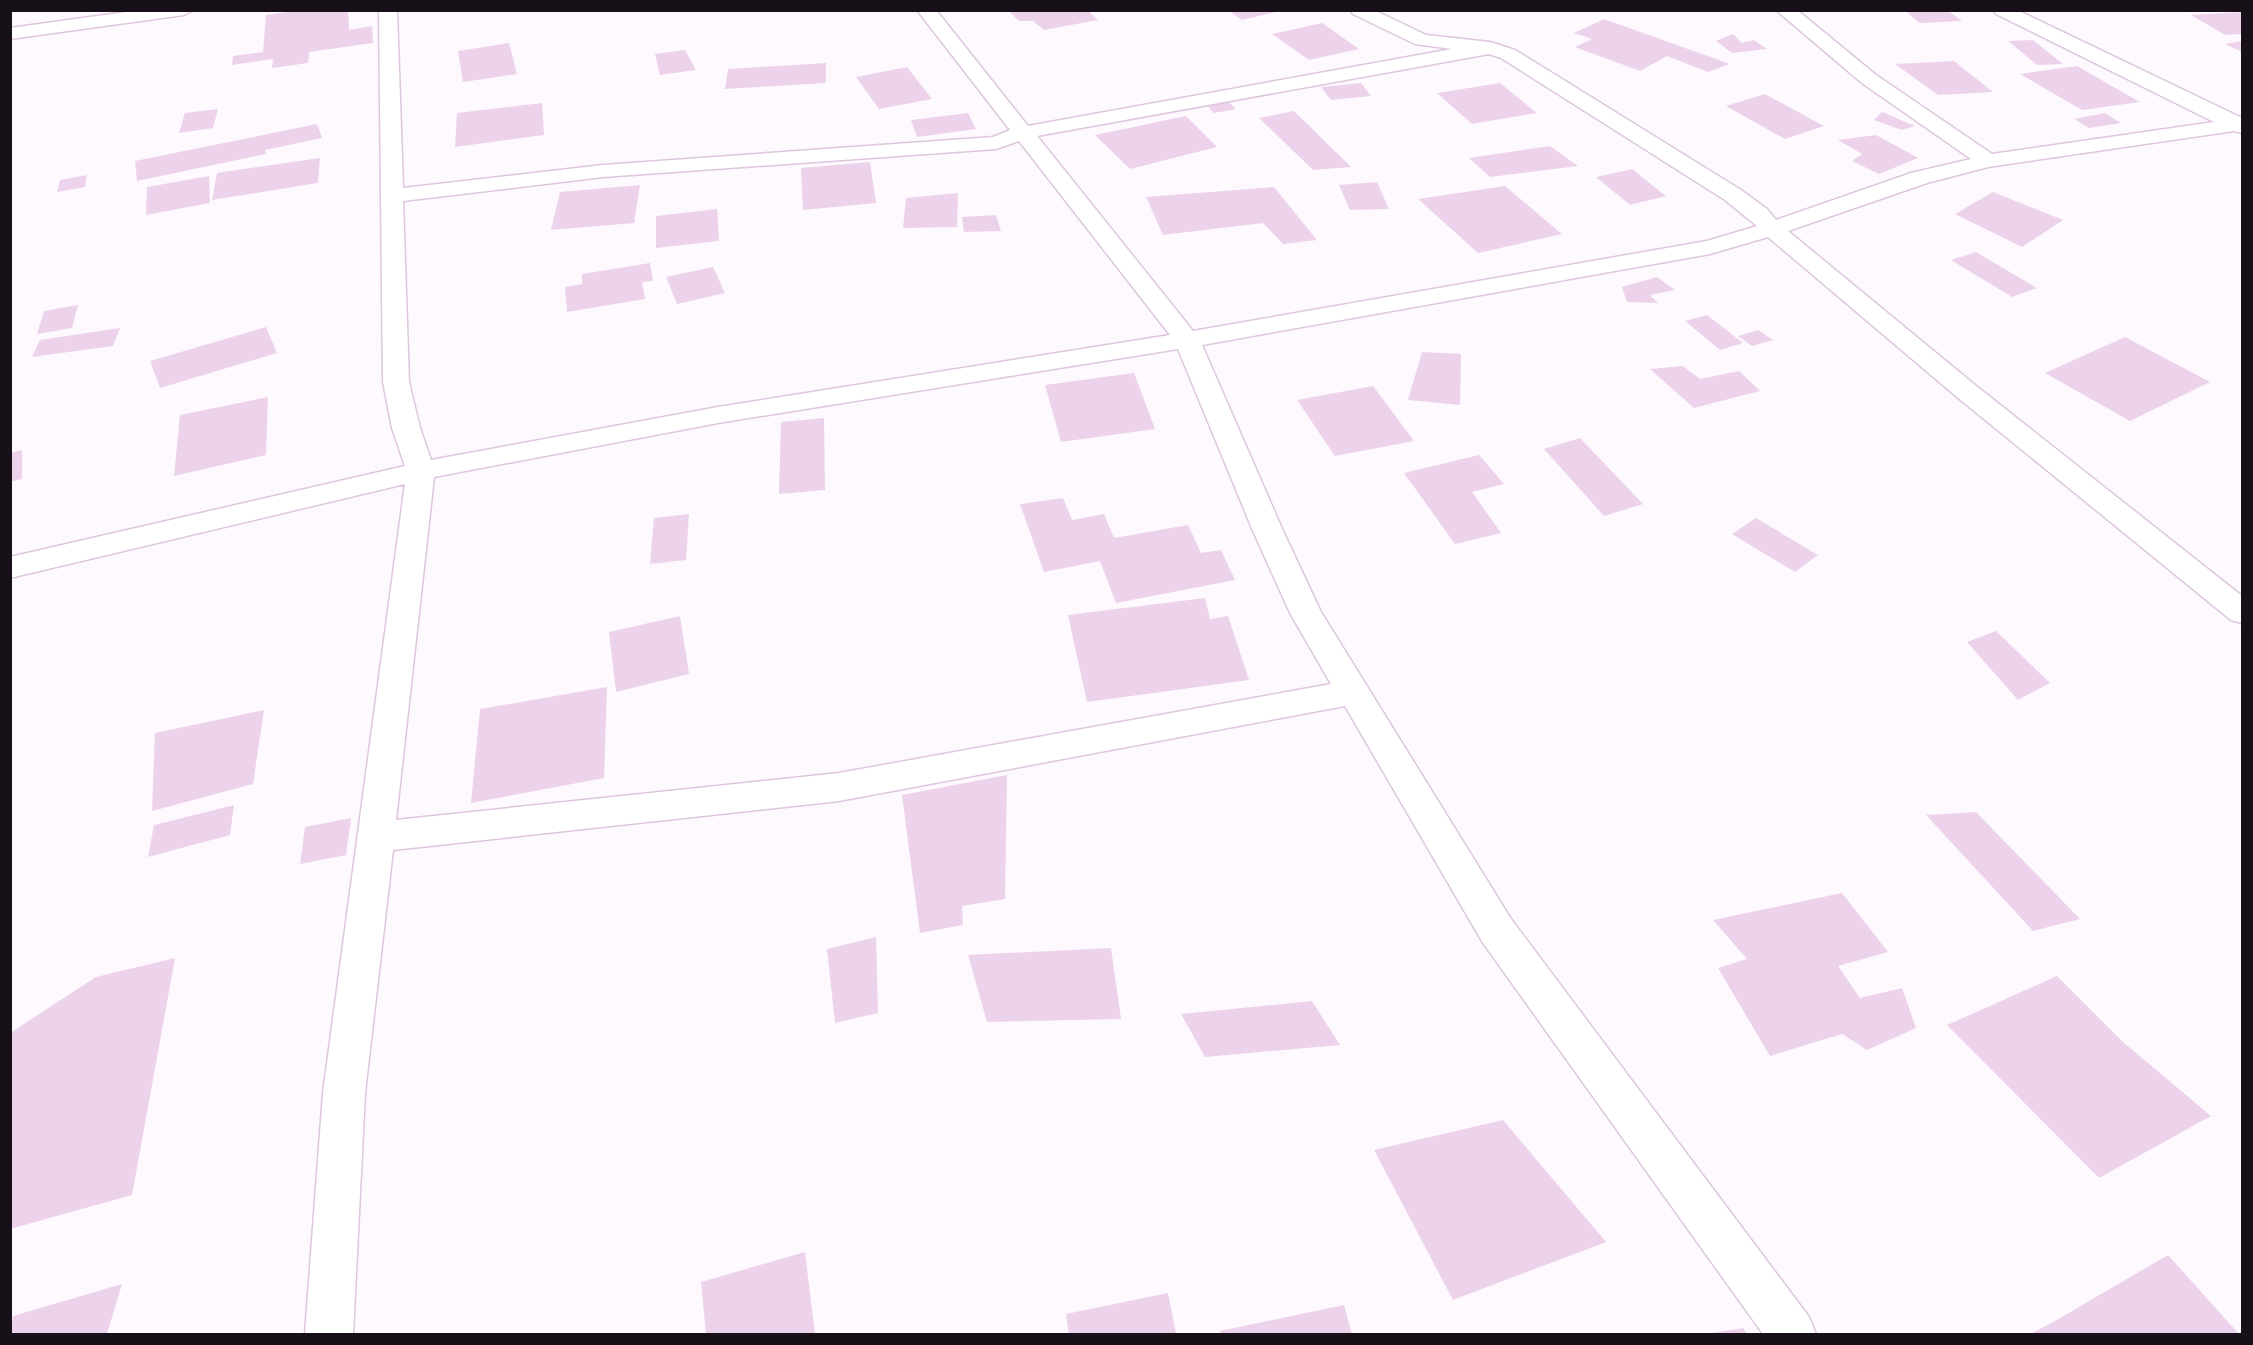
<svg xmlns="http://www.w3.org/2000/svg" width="2253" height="1345" viewBox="0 0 2253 1345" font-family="Barlow,sans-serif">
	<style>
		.building { fill: #ecd3eb }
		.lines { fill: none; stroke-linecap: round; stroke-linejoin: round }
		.street-casing { stroke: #dfc6df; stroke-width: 3 }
		.street { fill: #fff; fill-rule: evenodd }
	</style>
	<rect width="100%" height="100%" fill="#fef9fe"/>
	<!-- building -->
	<g class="building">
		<polygon points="302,10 348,10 349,30 372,26 373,43 309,52 308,63 272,68 273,59 232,65 233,56 263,52 266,15"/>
		<polygon points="1020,10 1087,10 1098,20 1044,30 1033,21 1019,21 1010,12"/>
		<polygon points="1228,10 1280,10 1280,11 1242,20"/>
		<polygon points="1904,10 1947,10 1962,21 1920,23"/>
		<polygon points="2242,12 2242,34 2225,35 2191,15"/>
		<polygon points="1604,19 1730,64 1708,72 1667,56 1640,71 1575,47 1592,39 1574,33"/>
		<polygon points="1322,23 1359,49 1309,60 1272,34"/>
		<polygon points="1733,34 1742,43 1754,40 1767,49 1732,53 1716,41"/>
		<polygon points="2033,40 2063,64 2037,65 2008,41"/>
		<polygon points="2242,41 2242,52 2225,44"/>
		<polygon points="509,43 517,74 463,82 458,51"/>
		<polygon points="685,50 696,70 660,75 655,54"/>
		<polygon points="1954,61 1993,92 1938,95 1895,64"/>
		<polygon points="826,63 826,83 725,89 728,69"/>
		<polygon points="2077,66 2140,102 2082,110 2020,74"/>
		<polygon points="907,67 932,99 879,109 856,77"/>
		<polygon points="1361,83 1371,96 1331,100 1321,87"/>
		<polygon points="1500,83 1537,113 1472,124 1437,93"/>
		<polygon points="1765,94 1824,126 1785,139 1726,106"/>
		<polygon points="1226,99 1236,109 1214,113 1205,103"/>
		<polygon points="542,103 544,135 455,147 457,113"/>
		<polygon points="218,109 213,128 179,133 185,113"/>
		<polygon points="1294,111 1351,167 1313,170 1259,118"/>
		<polygon points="1882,112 1915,126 1902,130 1874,120"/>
		<polygon points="968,113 976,129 917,137 911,120"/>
		<polygon points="2105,113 2121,123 2089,128 2074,119"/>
		<polygon points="1186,116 1217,147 1130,169 1095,135"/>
		<polygon points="317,124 322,138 265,150 266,154 137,181 135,161"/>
		<polygon points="1876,135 1918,158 1879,174 1852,161 1862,154 1838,140"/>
		<polygon points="1550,146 1578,166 1490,177 1469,158"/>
		<polygon points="320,158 318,183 212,200 217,173"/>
		<polygon points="870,162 876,203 803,210 801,168"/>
		<polygon points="1632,169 1666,196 1630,205 1596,177"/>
		<polygon points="87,175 85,187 57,192 60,180"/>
		<polygon points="209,176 210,203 146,215 147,187"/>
		<polygon points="1377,182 1389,209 1350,210 1339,185"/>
		<polygon points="640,185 634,223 551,230 560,192"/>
		<polygon points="1505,186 1562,234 1478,253 1418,199"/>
		<polygon points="1274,187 1317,240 1283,244 1263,223 1163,235 1146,197"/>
		<polygon points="1993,192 2063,220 2022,247 1955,214"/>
		<polygon points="958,193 957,227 903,228 906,198"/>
		<polygon points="717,209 719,241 656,248 656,216"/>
		<polygon points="996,215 1001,231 964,232 962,217"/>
		<polygon points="1976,252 2037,288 2012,297 1951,260"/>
		<polygon points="650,263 653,281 642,282 645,299 567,312 565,287 582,284 582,274"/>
		<polygon points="713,267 725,293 677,304 666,277"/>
		<polygon points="1657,277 1675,290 1650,295 1658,303 1627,302 1622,287"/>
		<polygon points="78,305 72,328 37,334 44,311"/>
		<polygon points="1707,315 1743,343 1720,350 1685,321"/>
		<polygon points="266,327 277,353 160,388 150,361"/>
		<polygon points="120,328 113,346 32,357 40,340"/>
		<polygon points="1758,330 1773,340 1752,346 1738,336"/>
		<polygon points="2125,337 2210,382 2130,421 2045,373"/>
		<polygon points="1422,352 1461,354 1460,405 1408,400"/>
		<polygon points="1683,366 1700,379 1739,371 1760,391 1694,408 1650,369"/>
		<polygon points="1134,373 1155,429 1061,442 1045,385"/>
		<polygon points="1373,386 1414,441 1335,456 1297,400"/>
		<polygon points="268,397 266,455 174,476 180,415"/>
		<polygon points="824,418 825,490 779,494 781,422"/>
		<polygon points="1580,438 1643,504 1604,516 1544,449"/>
		<polygon points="22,450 22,479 10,482 10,453"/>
		<polygon points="1479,455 1504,484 1472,492 1501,533 1455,544 1404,473"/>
		<polygon points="1063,498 1072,520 1104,514 1114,538 1188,525 1201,553 1221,550 1235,580 1116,603 1100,561 1044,572 1020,504"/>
		<polygon points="689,514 686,560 650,564 654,518"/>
		<polygon points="1756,518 1818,555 1795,572 1732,534"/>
		<polygon points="1205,598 1210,619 1228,616 1249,680 1087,702 1068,615"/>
		<polygon points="680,616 689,674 616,692 609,632"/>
		<polygon points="1996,631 2050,683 2018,700 1967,642"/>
		<polygon points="607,687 604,778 471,803 480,709"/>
		<polygon points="264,710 253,784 152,811 155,733"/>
		<polygon points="1007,775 1005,899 962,906 963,925 920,933 902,795"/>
		<polygon points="234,805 230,835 148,857 154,825"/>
		<polygon points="1976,812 2080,919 2033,931 1926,815"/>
		<polygon points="351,818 346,855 300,864 305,827"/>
		<polygon points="1842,893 1888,952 1838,966 1860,998 1902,988 1916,1028 1867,1050 1842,1034 1770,1056 1718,968 1747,959 1713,920"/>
		<polygon points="876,937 878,1013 835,1023 827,949"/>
		<polygon points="1111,948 1121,1019 987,1022 968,955"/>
		<polygon points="175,958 132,1195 10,1229 10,1033 96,977"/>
		<polygon points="2057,976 2123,1042 2211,1116 2099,1178 1947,1025"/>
		<polygon points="1312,1001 1340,1045 1205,1057 1181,1014"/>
		<polygon points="1503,1120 1606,1242 1453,1300 1374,1150"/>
		<polygon points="805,1252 815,1334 706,1334 701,1282"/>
		<polygon points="2168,1255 2239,1334 2030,1334 2055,1321"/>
		<polygon points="122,1284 107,1334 10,1334 13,1316"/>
		<polygon points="1168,1293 1176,1334 1069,1334 1066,1314"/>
		<polygon points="1344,1305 1352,1334 1221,1334 1220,1331"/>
		<polygon points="1743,1328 1747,1334 1712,1334 1712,1333"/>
	</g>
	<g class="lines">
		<defs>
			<g id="street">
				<polygon points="141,10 193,10 184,15 10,39 10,28"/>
				<path d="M379 10H397L403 188 603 165 993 137 1010 130 917 10H936L1028 126 1452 49 1415 44 1353 14 1350 10H1374L1426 35 1490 42 1515 50 1741 190 1767 209 1776 220 1911 173 1971 159 1862 83 1776 10H1797L1876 75 1992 154 2214 122 1996 14 1993 10H2017L2242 118V133L2234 131 1988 167 1927 183 1788 231 1975 385 2242 596V623L2231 620 1957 397 1768 237 1710 254 1202 345 1283 531 1321 612 1511 919 1809 1317 1816 1334H1763L1483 943 1345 706 839 801 393 850 365 1093 353 1334H305L323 1093 405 484 10 578V557L405 466 392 428 383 382ZM1489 54 1501 58 1725 200 1757 226 1707 241 1193 331 1037 136ZM1019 141 1170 335 718 407 431 460 420 428 409 382 403 201 603 177 996 149ZM1178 349 1253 531 1290 613 1331 684 839 773 396 820 434 477 718 423Z"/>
			</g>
		</defs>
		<!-- street casing -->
		<use href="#street" class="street-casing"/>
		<!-- street -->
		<use href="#street" class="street"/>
	</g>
	<!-- border -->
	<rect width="2253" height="1345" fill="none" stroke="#181018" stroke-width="24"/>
</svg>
